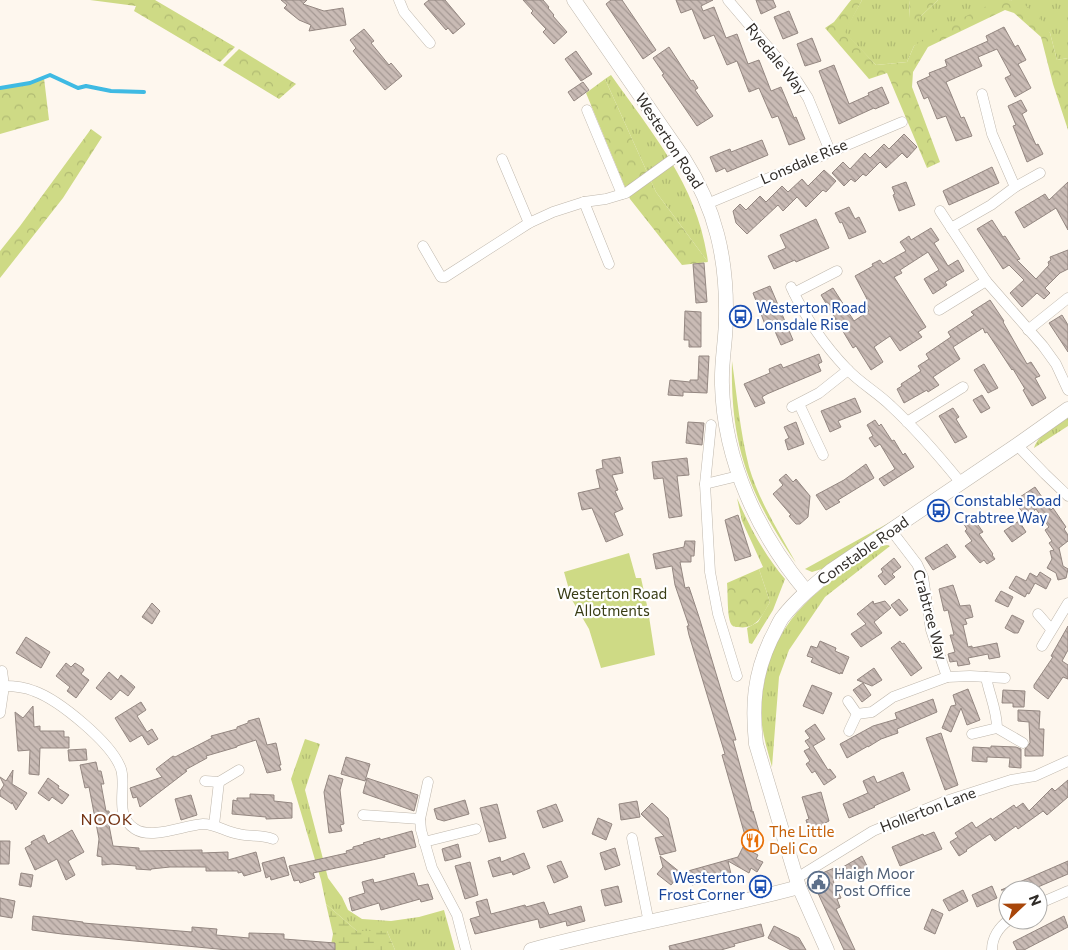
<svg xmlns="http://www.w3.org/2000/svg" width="1068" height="950" viewBox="0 0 1068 950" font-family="Commissioner,sans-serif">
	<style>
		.grass { fill: url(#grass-tufts) }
		.forest { fill: url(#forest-crowns) }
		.wetland { fill: url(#wetland-marsh) }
		.green { fill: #ceda85 }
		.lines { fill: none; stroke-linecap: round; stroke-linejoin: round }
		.stream { stroke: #3fbae3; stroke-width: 4 }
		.building { fill: url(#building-back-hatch); stroke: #948781 }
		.street-casing { stroke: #bfb7ac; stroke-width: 11 }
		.secondary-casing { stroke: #bfb7ac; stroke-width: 15 }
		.street { stroke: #fff; stroke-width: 10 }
		.secondary { stroke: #fff; stroke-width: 14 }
		.labels { text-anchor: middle; stroke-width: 4.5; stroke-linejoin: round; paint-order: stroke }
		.street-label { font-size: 15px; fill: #302c28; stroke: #fff }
		.transit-label { font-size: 15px; fill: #164399; stroke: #fff; text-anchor: start }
		.park-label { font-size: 15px; fill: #393d15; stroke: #fff }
		.food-label { font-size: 15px; fill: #c56008; stroke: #fff; text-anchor: start }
		.service-label { font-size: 15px; fill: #4e5e75; stroke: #fff; text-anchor: start }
		.neighbourhood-label { font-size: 16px; letter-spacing: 1px; fill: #743414; stroke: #fff }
	</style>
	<defs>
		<pattern id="grass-tufts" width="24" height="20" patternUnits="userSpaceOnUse" patternTransform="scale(1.25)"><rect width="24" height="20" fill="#ceda85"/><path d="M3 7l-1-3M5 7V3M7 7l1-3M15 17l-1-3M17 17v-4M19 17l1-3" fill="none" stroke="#b1bb73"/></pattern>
		<pattern id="forest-crowns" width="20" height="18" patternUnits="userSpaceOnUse" patternTransform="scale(1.25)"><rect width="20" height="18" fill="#ceda85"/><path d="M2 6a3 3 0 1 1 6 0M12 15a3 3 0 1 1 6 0" fill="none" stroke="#b1bb73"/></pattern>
		<pattern id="wetland-marsh" width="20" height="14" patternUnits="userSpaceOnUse" patternTransform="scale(1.25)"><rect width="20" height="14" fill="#ceda85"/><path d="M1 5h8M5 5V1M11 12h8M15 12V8" fill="none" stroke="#b1bb73"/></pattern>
		<pattern id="building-back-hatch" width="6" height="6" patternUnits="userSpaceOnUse" patternTransform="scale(1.25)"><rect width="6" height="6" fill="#c9bbb5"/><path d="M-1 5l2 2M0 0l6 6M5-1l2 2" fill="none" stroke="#a49893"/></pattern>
	</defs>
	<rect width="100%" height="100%" fill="#fef7ee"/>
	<!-- grass -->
	<g class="grass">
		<polygon points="862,0 909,0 910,18 921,16 938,0 1068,0 1068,58 1057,60 1050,33 1011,0 914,46 907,62 876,65 844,32"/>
		<path d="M611 75C654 136 698 186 708 262L656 192 605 79Z"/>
		<path d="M732 361C737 396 740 432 749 467 759 501 779 532 796 563 749 495 730 445 732 361Z"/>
		<path d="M1068 418V426L1034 448C1039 433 1056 426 1068 418Z"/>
		<path d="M737 498C749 526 765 556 785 579L773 610 752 644 749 643 747 628 758 622 770 602 759 569 763 567 742 521Z"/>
		<polygon points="894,520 825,568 812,572 805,569"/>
		<path d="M887 545 890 546 825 597 789 650 779 677 772 767C767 749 761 730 761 711 761 697 764 683 767 669 784 607 832 580 882 546Z"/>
		<polygon points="305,739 320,744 305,790 328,878 342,897 348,910 362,919 391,921 419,917 444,910 455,950 395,950 387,931 357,931 326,904 321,880 291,779"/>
	</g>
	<!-- forest -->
	<g class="forest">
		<polygon points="90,0 155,0 235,47 220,62 134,11 136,6"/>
		<polygon points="851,0 862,0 845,32 876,65 907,62 914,46 935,31 995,2 1011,0 1025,5 1040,18 1050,33 1057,60 1068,58 1068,130 1053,84 1041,37 1014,13 1005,10 928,47 913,72 912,87 940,162 927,168 887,73 869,79 825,28 834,22"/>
		<polygon points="909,0 938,0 921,16 915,21 910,18"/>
		<polygon points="239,49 296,84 279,99 223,65"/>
		<polygon points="44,78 49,120 0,134 0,88 30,83"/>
		<polygon points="605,79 656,192 708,262 682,265 630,199 586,93"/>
		<polygon points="91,129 102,137 63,198 0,278 0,251 20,226"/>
		<path d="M759 569 770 602C762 616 756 630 738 627 735 627 733 627 731 624 727 616 728 593 727 583Z"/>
	</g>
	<!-- wetland -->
	<polygon class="wetland" points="326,904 357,931 387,931 395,950 330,950 333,934"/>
	<!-- green -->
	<polygon class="green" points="629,553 636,578 641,578 648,610 655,655 601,668 589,629 572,600 564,572"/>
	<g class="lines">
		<!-- stream -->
		<polyline class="stream" points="0,88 30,83 50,75 78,88 86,86 111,91 144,92"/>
	</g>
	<!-- building -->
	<g class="building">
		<polygon points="281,0 307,0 303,4 324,11 343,8 346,25 309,31 311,25 299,20 284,8 287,5"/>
		<polygon points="429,0 445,0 465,24 453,34 448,28 446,30 424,4"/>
		<polygon points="523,0 543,0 549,7 548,8 554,15 553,16 567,32 554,44 543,32 546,29 531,13 533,11"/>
		<polygon points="611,0 622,0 656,50 643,59 606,4"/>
		<polygon points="676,0 713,0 701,6 703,11 714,7 726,38 737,34 748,64 759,60 771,91 781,87 794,118 796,117 805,139 789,145 778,116 772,118 759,88 749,92 737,61 727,65 714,35 704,39 692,9 681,13"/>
		<polygon points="756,0 773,0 776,7 761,14"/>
		<polygon points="789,11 798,33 783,39 774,17"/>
		<polygon points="1004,27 1015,47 1018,45 1026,60 1018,64 1031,88 1015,97 1005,78 1011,75 997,49 978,57 982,66 946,82 961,118 964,117 972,136 956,141 946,116 937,119 928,97 924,99 917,82 930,76 929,73 947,66 945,60 988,41 986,36"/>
		<polygon points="364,29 374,41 371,43 389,65 391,63 402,76 385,90 353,51 356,48 350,40"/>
		<polygon points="812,38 821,61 805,66 797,44"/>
		<polygon points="669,47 691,81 693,80 698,88 695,90 713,116 697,126 662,75 664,74 653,58"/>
		<polygon points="576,51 592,74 581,81 565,59"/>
		<polygon points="834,65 849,104 869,95 868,93 882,87 889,103 875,109 874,108 839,124 819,71"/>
		<polygon points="583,82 589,90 574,101 568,92"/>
		<polygon points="1021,100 1027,111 1022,114 1036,145 1038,144 1043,154 1027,162 1013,126 1016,125 1008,106"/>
		<polygon points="904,134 917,147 907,158 902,153 886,168 880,162 866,176 863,174 855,182 851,179 844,186 832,173 843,162 850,169 865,153 870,158 884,144 889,149"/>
		<polygon points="762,140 768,155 727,172 725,168 716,172 710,157 730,149 731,152"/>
		<polygon points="992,167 999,183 949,205 943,191"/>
		<polygon points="824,170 836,181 826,192 823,190 806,207 797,197 783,211 778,205 747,234 736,223 733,211 740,204 746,210 760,196 766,202 782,186 788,192 802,179 808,186"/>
		<polygon points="906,182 915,205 899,211 893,195 895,194 892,187"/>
		<polygon points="1068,182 1068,230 1056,208 1024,228 1015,212 1045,194 1049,200"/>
		<polygon points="849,207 855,219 859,217 866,232 849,239 842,222 840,223 835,213"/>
		<polygon points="816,219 829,248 796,262 795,260 774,269 768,256 786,248 780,235"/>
		<polygon points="992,220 1003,237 1005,236 1020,259 1017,260 1036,279 1049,265 1048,262 1051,260 1050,257 1068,250 1068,269 1060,273 1045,288 1050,293 1044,299 1037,293 1022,307 1010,293 1024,280 1009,265 1003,269 977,229"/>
		<polygon points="931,228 939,240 934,243 948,266 958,260 964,271 945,282 947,285 933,294 924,279 939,270 928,252 900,270 902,273 894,277 926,327 918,332 922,337 900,351 890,336 874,347 883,362 871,370 856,346 853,348 821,295 833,288 854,321 869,311 863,301 867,299 855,276 873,266 872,264 880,260 883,264 906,251 900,242 909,236 911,240"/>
		<polygon points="704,263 707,302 696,303 693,264"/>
		<polygon points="770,286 793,340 781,345 774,329 771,330 769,325 766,327 753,293"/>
		<polygon points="990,300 1004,321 1003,322 1027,364 1031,362 1040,376 1035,378 1046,398 1032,406 1023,390 1025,389 1013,369 1012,370 987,332 985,333 983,328 953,347 960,359 933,377 939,385 928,392 927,390 904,403 897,389 902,386 901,384 921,371 918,366 929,359 926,354 951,337 948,332 974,315 971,312"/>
		<polygon points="685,311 701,312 701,347 689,347 689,340 684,340"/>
		<polygon points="1062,315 1068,325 1068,352 1049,323"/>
		<polygon points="819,354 822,362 818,364 821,371 767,394 762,397 765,403 755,407 744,384 770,373 769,369 781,364 783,368"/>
		<polygon points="699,356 709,356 707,393 683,392 683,396 668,395 670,380 690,382 690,380 698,380"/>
		<polygon points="984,364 998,388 988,393 974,370"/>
		<polygon points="982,395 990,408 981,413 973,400"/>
		<polygon points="855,398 861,412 838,421 841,427 830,432 821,411"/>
		<polygon points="953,408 959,417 956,419 967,437 955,443 939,416"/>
		<polygon points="875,420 879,426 881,424 892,441 894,440 903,455 905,453 914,467 884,486 879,479 895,469 880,444 875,447 869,438 873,436 867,425"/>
		<polygon points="688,422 704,423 702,445 686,443"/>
		<polygon points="796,422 804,444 788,450 785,440 789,438 784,427"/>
		<polygon points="620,457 623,473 612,475 618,490 615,491 623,509 614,513 623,535 606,542 592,508 582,510 578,493 600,488 596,470 603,468 602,460"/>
		<polygon points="687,458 689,475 677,476 682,516 669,518 663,478 654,479 652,462"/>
		<polygon points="866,464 874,478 838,500 840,502 826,510 816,495 844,480"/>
		<polygon points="786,474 793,482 796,479 810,496 808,517 800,524 796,524 789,516 791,515 773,494 783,485 779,480"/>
		<polygon points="1035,487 1051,510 1053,508 1066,527 1064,529 1068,535 1068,541 1059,548 1063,566 1068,569 1066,578 1058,580 1056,573 1047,568 1052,559 1050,551 1054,550 1049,543 1052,541 1045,530 1049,527 1036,509 1026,517 1014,501"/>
		<polygon points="738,515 751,556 735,561 725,520"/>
		<polygon points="971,515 983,532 979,534 993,554 992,555 995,559 987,564 984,560 980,563 965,546 972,541 965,531 967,529 962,521"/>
		<polygon points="1019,521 1026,532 1012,542 1004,531"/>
		<polygon points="685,541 695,541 694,556 691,556 691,562 680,562 685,588 689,587 699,617 736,740 733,740 750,802 752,810 750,811 753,811 762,842 748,846 722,755 725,754 689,635 687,626 689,626 675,585 672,566 656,569 653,554 684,547"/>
		<polygon points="947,544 956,557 933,570 925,558"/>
		<polygon points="894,558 901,567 892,574 895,577 885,585 878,576 883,572 881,569"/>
		<polygon points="1040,572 1051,579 1046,589 1035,583 1029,594 1027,593 1025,597 1009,588 1016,576 1026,581 1030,573 1037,577"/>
		<polygon points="953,585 960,606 970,605 973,617 965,619 967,624 963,625 968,647 972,646 972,648 997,643 1000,657 989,659 988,654 968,658 970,664 958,666 957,661 950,662 948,654 955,652 950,635 954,635 948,610 944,611 939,589"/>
		<polygon points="1001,591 1013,597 1008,607 995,601"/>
		<polygon points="899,599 908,610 900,616 891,605"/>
		<polygon points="873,601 874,604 885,601 891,608 874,622 882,633 861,647 851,634 866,624 857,614"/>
		<polygon points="152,603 160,611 152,624 142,617"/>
		<polygon points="1012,615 1024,621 1018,633 1014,633 1005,628"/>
		<polygon points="1068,626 1068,650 1062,661 1068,665 1068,679 1063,677 1048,699 1034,688 1034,685 1053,657 1051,656"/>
		<polygon points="26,637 50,652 41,668 16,653"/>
		<polygon points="820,641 836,648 835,651 849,657 842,674 841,672 840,674 811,662 813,658 807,656 811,646 817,648"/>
		<polygon points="900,641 902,644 904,643 922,668 911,676 891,648"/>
		<polygon points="66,663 71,667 75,663 83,668 84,670 81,674 89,680 76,698 67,691 70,687 56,676"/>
		<polygon points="874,668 882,680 872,686 857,680"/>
		<polygon points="109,672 118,680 121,675 135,687 128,696 120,690 111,700 96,688"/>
		<polygon points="863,683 871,695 862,702 853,690"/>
		<polygon points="812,685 832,693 823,714 803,706"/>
		<polygon points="968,689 980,720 967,725 961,708 951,732 942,728 951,706 956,705 953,695"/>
		<polygon points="1003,690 1025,691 1024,707 1013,707 1013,703 1002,703"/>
		<polygon points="933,699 937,712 897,729 898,733 881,739 868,747 868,746 847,758 840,744 873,726 897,719 895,713"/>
		<polygon points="141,702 146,710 137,716 147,732 152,729 158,739 148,745 142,735 130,742 115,718"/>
		<polygon points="33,706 34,727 40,726 40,731 64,731 64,737 69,737 69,748 40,748 39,775 29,774 30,750 18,751 15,712 23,718"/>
		<polygon points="1018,710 1040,711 1039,729 1044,729 1043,756 1025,756 1025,749 1030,743 1029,722 1018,721"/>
		<polygon points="259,718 267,745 276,743 281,765 279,765 281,770 267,773 256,740 237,746 237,747 206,756 207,758 185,770 187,771 140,807 137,797 133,798 130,788 162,777 156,769 173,756 175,757 212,738 211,736 237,729 237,727 248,723 248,721"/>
		<polygon points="815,724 825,739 813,746 828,770 830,769 836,777 824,785 815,771 812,773 806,764 810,761 804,751 810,748 805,741 810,738 805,731"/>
		<polygon points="941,733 958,785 945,790 926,738"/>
		<polygon points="991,746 1016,747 1021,749 1021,768 1009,767 1010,758 987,757 987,762 972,761 973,747 991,748"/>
		<polygon points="86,749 87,760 69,761 68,750"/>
		<polygon points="346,757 370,764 365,781 341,774"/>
		<polygon points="96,762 98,771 101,771 104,784 101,784 106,811 109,811 110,820 108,820 113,846 139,848 139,851 202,850 202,853 228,852 228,860 256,852 261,871 244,876 242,872 238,873 238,871 206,871 206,867 170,867 151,869 151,870 136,869 136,866 112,864 102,865 102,857 97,856 99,839 89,787 85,788 80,765"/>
		<polygon points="13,770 12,784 27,793 16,810 12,802 12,804 0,796 0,791 4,785 0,777 6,781"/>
		<polygon points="903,772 910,790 874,806 875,807 849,818 843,804 868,793 863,781 874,776 877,783"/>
		<polygon points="329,775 343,779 340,790 344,824 340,825 342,831 329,833 324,792"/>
		<polygon points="48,778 59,786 58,788 69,795 62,804 52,797 49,801 38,793"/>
		<polygon points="367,778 418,795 414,811 363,793"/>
		<polygon points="1068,780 1068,797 1047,815 1043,811 1018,829 1016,826 995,841 990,834 966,850 967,851 959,856 950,842 958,837 955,833 972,822 976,828 991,818 992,820 1014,805 1016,808 1023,803 1029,811 1052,788 1055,791"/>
		<polygon points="821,792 829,821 825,823 827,829 822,831 823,833 811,837 806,820 809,819 802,797"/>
		<polygon points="250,794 274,795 274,801 292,803 292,818 266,819 266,817 232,814 233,800 237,801 237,798 250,798"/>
		<polygon points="191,795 197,815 181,820 175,799"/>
		<polygon points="465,800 469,814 444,821 437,819 434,809"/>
		<polygon points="637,801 640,817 621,820 619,804"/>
		<polygon points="652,803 668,818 676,851 660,855 655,838 664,836 641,814"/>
		<polygon points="497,804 506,838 489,842 480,808"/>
		<polygon points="556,804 563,821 543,828 537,811"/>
		<polygon points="598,818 612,824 606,840 592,834"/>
		<polygon points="72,830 84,852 68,861 75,875 66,880 57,859 35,870 25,848 32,844 31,842 44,835 48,844"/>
		<polygon points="412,831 416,847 384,855 385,857 368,861 313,873 315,878 300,883 299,880 294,881 289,866 347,853 346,851 353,849 353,847 364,844 363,843 380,838 380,840"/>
		<polygon points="934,832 942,849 900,866 892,847 923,834 924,836"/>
		<polygon points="0,841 10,841 9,864 0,864"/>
		<polygon points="458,844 461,857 445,861 442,849"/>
		<polygon points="743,847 758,855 756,859 763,862 757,872 751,868 749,873 728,861 731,874 692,885 688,871 738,857"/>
		<polygon points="615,848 620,865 605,870 600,853"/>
		<polygon points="524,853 530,868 513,875 512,872 493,877 488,861 500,857 501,862"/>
		<polygon points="660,856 681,873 671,885 657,874 663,867"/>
		<polygon points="862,856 868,868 855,876 853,872 833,881 841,898 837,899 840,907 836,909 855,950 844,950 811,878 834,868 836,871"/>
		<polygon points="284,857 289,875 271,880 270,876 266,878 262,863"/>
		<polygon points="561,861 568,877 554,883 547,866"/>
		<polygon points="1068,861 1068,874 1031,890 1001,890"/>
		<polygon points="470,862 478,895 465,899 455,866"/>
		<polygon points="21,873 33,875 31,887 19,885"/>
		<polygon points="414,873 418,886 428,884 433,899 421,902 420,899 381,910 379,903 352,911 349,898 365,893 362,882 373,879 374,883"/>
		<polygon points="618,886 622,902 605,906 601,890"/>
		<polygon points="992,886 997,898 977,907 972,895"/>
		<polygon points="963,890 968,901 949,911 943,900"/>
		<polygon points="0,898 15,901 12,918 0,916"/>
		<polygon points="487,899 491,914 525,905 526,907 544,902 549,915 581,906 585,921 567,926 566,921 540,928 538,919 475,934 470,919 480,916 476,902"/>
		<polygon points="932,909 943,914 935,934 924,929"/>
		<polygon points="33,916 83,922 83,923 192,932 192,927 217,929 216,935 249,938 249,933 284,934 284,939 335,943 335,950 228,950 62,934 32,930"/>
		<polygon points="1064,916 1068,927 1024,950 1017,950 1013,942"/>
		<polygon points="761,924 764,936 734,944 735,946 721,950 670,950 669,946"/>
		<polygon points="774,926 799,938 806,950 791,950 768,938"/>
	</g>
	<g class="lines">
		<defs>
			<g id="street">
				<polyline points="399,0 404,12 430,43"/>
				<polyline points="728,0 797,81 808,98 830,151"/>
				<polyline points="982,94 992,134 1015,187"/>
				<polyline points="587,110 622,194"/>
				<polyline points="502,159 529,223"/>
				<polyline points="584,202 609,264"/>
				<polyline points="707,204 902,122"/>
				<polyline points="940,211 986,281 1043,346 1056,364 1068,390"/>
				<polyline points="951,228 991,205 1015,187 1040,173"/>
				<polyline points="423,246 441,277 445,277 529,223 553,212 584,202 606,199 626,193 680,154"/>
				<path d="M791 287C805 317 824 345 847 369 860 383 878 393 891 406 917 430 939 456 961 483"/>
				<polyline points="794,293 837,271"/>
				<polyline points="939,310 986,281"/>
				<polyline points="1028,330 1068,298"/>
				<polyline points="799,404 823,455"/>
				<polyline points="792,407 819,393 848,370"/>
				<polyline points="907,422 963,387"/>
				<polyline points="711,425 705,484 710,572 718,614 737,676"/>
				<polyline points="1017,445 1045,474 1068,496"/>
				<polyline points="705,484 738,476"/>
				<polyline points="891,530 917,564 923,577 931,630 947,677"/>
				<polyline points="1038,614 1051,629"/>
				<polyline points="1042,646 1068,603"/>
				<path d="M986 677C989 694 997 710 997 728"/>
				<path d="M4 686C15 686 24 687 34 691 59 700 112 743 121 769 127 788 113 815 135 829 152 840 184 825 203 824 216 824 226 832 239 834 251 837 261 834 273 839"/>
				<polyline points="848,701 857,714 849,731"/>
				<polyline points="0,713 4,686 2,671"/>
				<polyline points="857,714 872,712 893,697 947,677 970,676 1005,678"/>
				<polyline points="972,734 997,728 1023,743"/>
				<polyline points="205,781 219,782 239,770"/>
				<polyline points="428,782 420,819 421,830 432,868 457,915 466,950"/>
				<polyline points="363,815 420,819"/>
				<polyline points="214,825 219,782"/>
				<polyline points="632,838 649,923"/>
				<polyline points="424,842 476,829"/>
				<polyline points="797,878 873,831 943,802 1011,780 1035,776 1068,761"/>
				<polyline points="1038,904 1068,891"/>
				<path d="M992 950C992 938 999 927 1009 920"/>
			</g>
			<g id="secondary">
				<path d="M574 0 684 159C716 209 727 259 726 317 726 340 721 362 722 385 724 461 758 534 806 591"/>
				<path d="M531 950C619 926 710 911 799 887"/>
				<path d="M827 950 799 887 756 744C752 705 754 675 771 639 775 632 778 624 782 618 796 600 814 585 832 570L1017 445 1068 409"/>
			</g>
		</defs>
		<!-- street casing -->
		<use href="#street" class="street-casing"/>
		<!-- secondary casing -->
		<use href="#secondary" class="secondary-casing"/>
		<!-- street -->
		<use href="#street" class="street"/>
		<!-- secondary -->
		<use href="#secondary" class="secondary"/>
	</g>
	<!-- icons -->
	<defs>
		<symbol id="bus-ring" viewBox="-11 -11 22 22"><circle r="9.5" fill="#fff" stroke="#1a4fb4" stroke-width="1.5"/><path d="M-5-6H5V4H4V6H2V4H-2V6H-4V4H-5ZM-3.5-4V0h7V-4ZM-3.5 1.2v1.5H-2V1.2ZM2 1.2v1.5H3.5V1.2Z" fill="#1a4fb4"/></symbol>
		<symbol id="restaurant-ring" viewBox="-11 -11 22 22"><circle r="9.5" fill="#fff" stroke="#e8710a" stroke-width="1.5"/><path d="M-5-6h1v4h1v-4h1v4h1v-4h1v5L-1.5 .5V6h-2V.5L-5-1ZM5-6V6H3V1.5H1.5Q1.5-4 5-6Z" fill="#e8710a"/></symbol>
		<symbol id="civic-ring" viewBox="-11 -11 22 22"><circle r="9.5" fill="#fff" stroke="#5c6f8a" stroke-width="1.5"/><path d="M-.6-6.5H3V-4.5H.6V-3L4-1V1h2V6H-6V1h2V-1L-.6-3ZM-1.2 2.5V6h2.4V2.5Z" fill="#5c6f8a"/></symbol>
	</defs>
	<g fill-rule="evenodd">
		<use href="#bus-ring" x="728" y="304" width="25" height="25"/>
		<use href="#bus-ring" x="926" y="498" width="25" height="25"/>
		<use href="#restaurant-ring" x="740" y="828" width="25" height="25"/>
		<use href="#civic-ring" x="806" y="870" width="25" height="25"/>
		<use href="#bus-ring" x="748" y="874" width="25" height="25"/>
	</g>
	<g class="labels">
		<!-- street labels -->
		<g class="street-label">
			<text transform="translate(776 59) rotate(51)" y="5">Ryedale Way</text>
			<text transform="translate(669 141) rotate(57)" y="5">Westerton Road</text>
			<text transform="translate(804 162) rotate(-23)" y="5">Lonsdale Rise</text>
			<text transform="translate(863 551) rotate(-35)" y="5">Constable Road</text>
			<text transform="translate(930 615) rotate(75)" y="5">Crabtree Way</text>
			<text transform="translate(928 810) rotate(-21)" y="5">Hollerton Lane</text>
		</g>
		<!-- transit labels -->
		<g class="transit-label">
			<text x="756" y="313">Westerton Road<tspan x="756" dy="17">Lonsdale Rise</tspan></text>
			<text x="954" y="506">Constable Road<tspan x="954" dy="17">Crabtree Way</tspan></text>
			<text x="745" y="883" text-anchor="end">Westerton<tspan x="745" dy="17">Frost Corner</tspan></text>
		</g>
		<!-- park labels -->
		<g class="park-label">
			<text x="612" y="599">Westerton Road<tspan x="612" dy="17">Allotments</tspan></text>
		</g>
		<!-- food labels -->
		<g class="food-label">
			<text x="769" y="837">The Little<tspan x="769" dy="17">Deli Co</tspan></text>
		</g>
		<!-- service labels -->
		<g class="service-label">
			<text x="834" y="879">Haigh Moor<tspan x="834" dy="17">Post Office</tspan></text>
		</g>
		<!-- neighbourhood labels -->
		<g class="neighbourhood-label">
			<text x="107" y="825">NOOK</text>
		</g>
	</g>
	<!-- north arrow -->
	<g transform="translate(1023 905) rotate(68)"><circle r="24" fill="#ffffff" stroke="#acaba9"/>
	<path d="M0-4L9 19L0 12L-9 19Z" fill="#a8460a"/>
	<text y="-8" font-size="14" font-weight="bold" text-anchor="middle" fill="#302c28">N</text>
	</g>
</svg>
